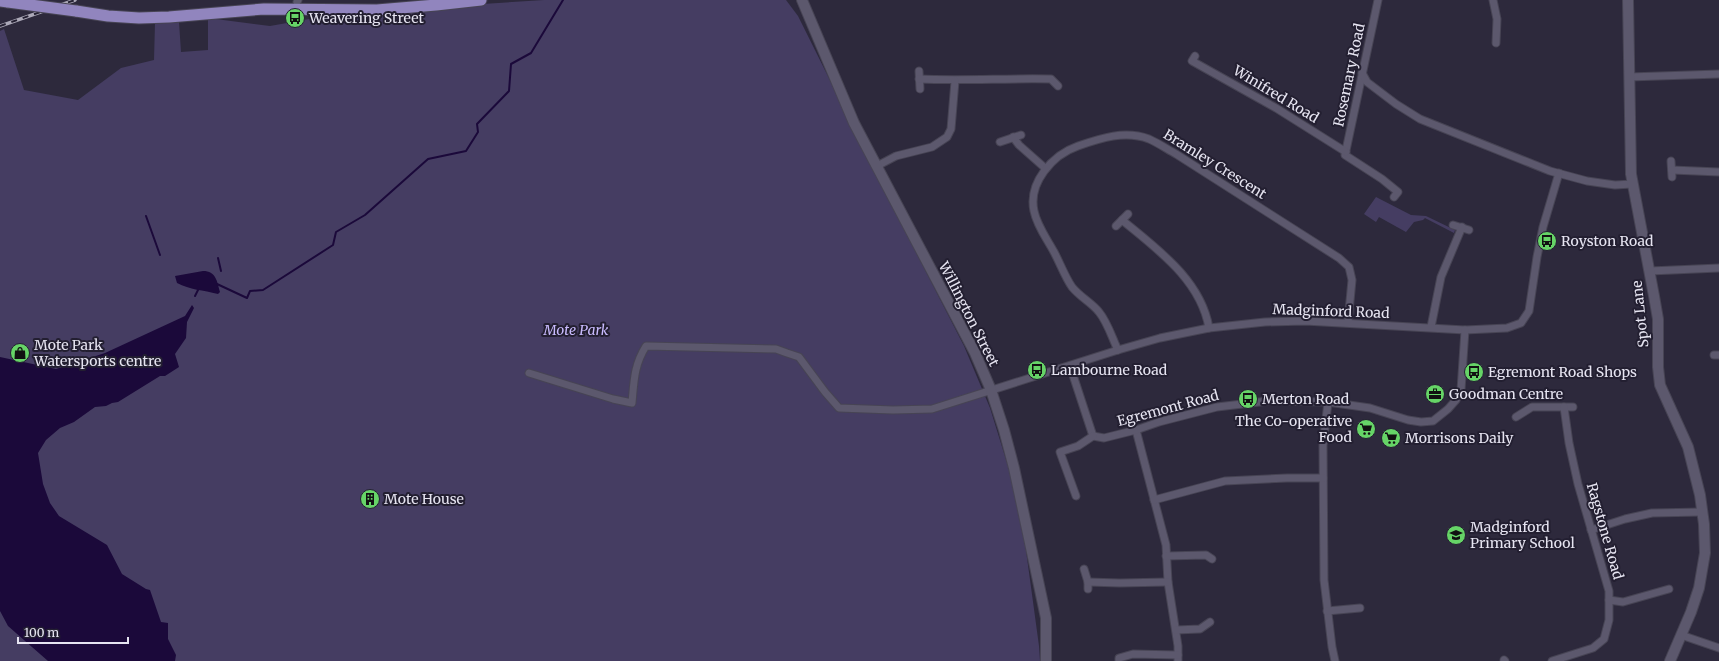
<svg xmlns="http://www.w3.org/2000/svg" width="1719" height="661" viewBox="0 0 1719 661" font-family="Merriweather,serif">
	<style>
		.green { fill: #453d62 }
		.water { fill: #1b093a }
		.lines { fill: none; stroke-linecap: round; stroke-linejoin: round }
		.stream { stroke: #1b093a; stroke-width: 2 }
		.street-casing { stroke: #474454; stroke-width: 9 }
		.secondary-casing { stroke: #474454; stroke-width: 12 }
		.primary-casing { stroke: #474454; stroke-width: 13 }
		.street { stroke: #5c586d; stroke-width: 7 }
		.secondary { stroke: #5c586d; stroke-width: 10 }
		.primary { stroke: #9185be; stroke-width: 11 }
		.rail-casing { stroke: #aca9b8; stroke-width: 3.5 }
		.rail { stroke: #231f31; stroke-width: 2; stroke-dasharray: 6; stroke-linecap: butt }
		.primary-bridge-casing { stroke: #474454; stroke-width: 13; stroke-linecap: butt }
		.primary-bridge { stroke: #9185be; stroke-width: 11 }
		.labels { text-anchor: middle; stroke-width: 4; stroke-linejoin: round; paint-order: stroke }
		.poi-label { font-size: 14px; fill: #e6e4f1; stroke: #231f31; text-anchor: start }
		.street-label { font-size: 14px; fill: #e6e4f1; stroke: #231f31 }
		.park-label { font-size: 14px; font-style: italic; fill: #c9bbfe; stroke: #231f31 }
	</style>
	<rect width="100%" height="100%" fill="#2d293c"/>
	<!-- green -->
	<g class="green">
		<polygon points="544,0 786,0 798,16 905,231 964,346 990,408 1012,479 1025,543 1039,646 1040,661 0,661 0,31 4,29 24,90 78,100 121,68 154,60 155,23 179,22 181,52 208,50 208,18 270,26 343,13"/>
		<polygon points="1376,197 1411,215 1426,216 1455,230 1454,233 1425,218 1423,220 1414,222 1406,232 1379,217 1376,222 1364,214"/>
	</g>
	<!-- water -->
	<g class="water">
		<path d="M203 271C216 271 217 281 220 292L218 294C203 290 190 290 177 283L175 276Z"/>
		<polygon points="192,305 194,308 187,322 186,338 175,354 179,367 165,376 160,376 118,402 112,403 106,406 95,407 74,422 60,428 46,440 38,453 43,484 50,503 59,516 107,545 122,574 146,589 150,590 161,622 168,623 168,639 176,655 175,661 48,661 8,626 0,611 0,357 56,369 105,353 185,316"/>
	</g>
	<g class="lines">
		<!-- stream -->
		<g class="stream">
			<polyline points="146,216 160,255"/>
			<polyline points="218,258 221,271"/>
			<polyline points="217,284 247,298 250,291 263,290 333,245 336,232 365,215 428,159 466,151 478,132 477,124 509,91 511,64 531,53 563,0"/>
			<polyline points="195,296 198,290"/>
		</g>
		<defs>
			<g id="street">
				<polyline points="1378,0 1345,155 1382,179 1398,192 1394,197"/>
				<polyline points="1493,0 1497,19 1496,43"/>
				<polyline points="297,2 298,0"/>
				<polyline points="1195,56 1192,61 1276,108 1346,152"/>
				<polyline points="919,71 920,89"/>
				<polyline points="1362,73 1367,82 1396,104 1420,119 1550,171 1587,181 1615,185 1632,184"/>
				<polyline points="1629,77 1719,74"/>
				<path d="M919 79C963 81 1007 78 1051 79L1058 86"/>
				<polyline points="1013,137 1019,145 1045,168"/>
				<polyline points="1000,142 1021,135"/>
				<polyline points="1671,161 1672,177"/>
				<polyline points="877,166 896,156 932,147 947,137 951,129 955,81"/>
				<polyline points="1672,170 1719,172"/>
				<path d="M1122 220C1157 249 1201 280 1209 328"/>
				<polyline points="1453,225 1469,230"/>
				<polyline points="1116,226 1128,214"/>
				<polyline points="1650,271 1719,268"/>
				<polyline points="1431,327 1441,277 1462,227"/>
				<path d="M1118 350C1112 338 1108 323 1099 312 1092 303 1080 297 1072 287 1065 277 1060 263 1054 252 1047 239 1037 226 1034 211 1028 183 1052 155 1078 146 1101 138 1125 130 1149 139 1158 143 1167 149 1176 154L1339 258 1349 267 1352 280 1348 322"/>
				<polyline points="1714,355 1719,355"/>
				<polyline points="1070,366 1093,436"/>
				<path d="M529 373 613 399 632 403C634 381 634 365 646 346L776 349 787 353 799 357 825 392 839 408 893 410 932 409 1118 350 1160 338 1209 328 1265 322 1305 321 1465 330 1507 328 1521 323 1529 311 1537 257 1543 227 1559 173"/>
				<polyline points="1328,402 1323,445 1324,580 1332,647 1335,661"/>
				<polyline points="1516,417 1532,407 1573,407"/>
				<polyline points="1136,430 1166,545 1168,582 1178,646 1178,661"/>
				<polyline points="1093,436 1104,438 1136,430 1159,422 1217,407 1268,401 1328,402 1370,408 1408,420 1421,422 1433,421 1448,409 1456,400 1461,390 1465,330"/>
				<polyline points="1076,496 1060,452 1078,446 1093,436"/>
				<polyline points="1154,500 1225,481 1287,478 1323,478"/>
				<polyline points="1591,530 1625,519 1652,513 1702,512"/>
				<polyline points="1166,556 1206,555 1212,559"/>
				<polyline points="1084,569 1088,582 1088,589"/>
				<polyline points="1088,582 1120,583 1168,582"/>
				<polyline points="1609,600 1623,602 1669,589"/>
				<polyline points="1327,611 1360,608"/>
				<polyline points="1176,630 1200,629 1210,622"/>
				<polyline points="1681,635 1719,648"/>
				<polyline points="1504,660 1505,661"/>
				<polyline points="1119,661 1119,658 1133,654 1178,655"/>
				<polyline points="1552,661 1593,648 1604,639 1609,620 1609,591 1578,484 1569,443 1564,407"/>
			</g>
			<g id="secondary">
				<polyline points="802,0 854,123 975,353 991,390 1004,430 1014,468 1046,618 1046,661"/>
				<polyline points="1628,0 1631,174 1654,296 1658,319 1658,367 1660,385 1688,447 1700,495 1704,524 1705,553 1699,588 1691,612 1670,661"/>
			</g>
			<g id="primary">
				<polyline points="0,1 8,2"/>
				<polyline points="76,11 108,16 139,18 169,17 264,9 377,10 436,5 481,0"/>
			</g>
		</defs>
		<!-- street casing -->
		<use href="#street" class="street-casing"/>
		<!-- secondary casing -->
		<use href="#secondary" class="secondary-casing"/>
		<!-- primary casing -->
		<use href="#primary" class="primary-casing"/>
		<!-- street -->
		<use href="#street" class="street"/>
		<!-- secondary -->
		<use href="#secondary" class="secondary"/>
		<!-- primary -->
		<use href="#primary" class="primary"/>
		<defs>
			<polyline id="rail" points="0,26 75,0"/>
		</defs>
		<!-- rail casing -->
		<use href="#rail" class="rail-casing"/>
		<!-- rail -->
		<use href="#rail" class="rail"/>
		<defs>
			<polyline id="primary-bridge" points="8,2 76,11"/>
		</defs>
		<!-- primary-bridge casing -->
		<use href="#primary-bridge" class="primary-bridge-casing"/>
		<!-- primary-bridge -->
		<use href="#primary-bridge" class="primary-bridge"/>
	</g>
	<!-- icons -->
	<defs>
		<symbol id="bus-disc" viewBox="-11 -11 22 22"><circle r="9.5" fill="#66d467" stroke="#231f31"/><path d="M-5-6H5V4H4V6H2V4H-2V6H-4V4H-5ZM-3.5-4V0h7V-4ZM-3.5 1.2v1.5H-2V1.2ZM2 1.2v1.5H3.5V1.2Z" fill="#111"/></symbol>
		<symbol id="shop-disc" viewBox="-11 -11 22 22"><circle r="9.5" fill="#66d467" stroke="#231f31"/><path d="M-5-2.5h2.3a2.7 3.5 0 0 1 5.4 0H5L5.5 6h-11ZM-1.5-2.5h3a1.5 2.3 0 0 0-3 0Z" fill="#111"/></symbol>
		<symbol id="office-disc" viewBox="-11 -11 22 22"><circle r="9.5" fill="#66d467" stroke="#231f31"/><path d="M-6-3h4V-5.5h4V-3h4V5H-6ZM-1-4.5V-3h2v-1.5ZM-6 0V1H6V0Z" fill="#111"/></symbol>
		<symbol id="supermarket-disc" viewBox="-11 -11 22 22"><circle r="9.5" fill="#66d467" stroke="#231f31"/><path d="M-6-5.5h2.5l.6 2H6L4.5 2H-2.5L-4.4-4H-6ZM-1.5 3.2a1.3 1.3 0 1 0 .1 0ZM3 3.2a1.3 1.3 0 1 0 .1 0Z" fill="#111"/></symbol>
		<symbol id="building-disc" viewBox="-11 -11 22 22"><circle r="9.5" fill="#66d467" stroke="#231f31"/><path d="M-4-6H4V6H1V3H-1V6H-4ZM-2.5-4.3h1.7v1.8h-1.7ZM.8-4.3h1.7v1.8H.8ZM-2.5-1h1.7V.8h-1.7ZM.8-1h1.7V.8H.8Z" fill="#111"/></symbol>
		<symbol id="school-disc" viewBox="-11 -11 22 22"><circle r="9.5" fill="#66d467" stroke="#231f31"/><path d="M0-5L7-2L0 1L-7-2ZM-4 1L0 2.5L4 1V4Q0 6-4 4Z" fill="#111"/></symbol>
	</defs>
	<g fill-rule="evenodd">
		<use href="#bus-disc" x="284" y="7" width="22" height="22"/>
		<use href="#bus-disc" x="1536" y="230" width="22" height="22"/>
		<use href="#shop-disc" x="9" y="342" width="22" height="22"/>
		<use href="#bus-disc" x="1026" y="359" width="22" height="22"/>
		<use href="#bus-disc" x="1463" y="361" width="22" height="22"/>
		<use href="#office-disc" x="1424" y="383" width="22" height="22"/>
		<use href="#bus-disc" x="1237" y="388" width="22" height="22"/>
		<use href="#supermarket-disc" x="1355" y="418" width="22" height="22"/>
		<use href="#supermarket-disc" x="1380" y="427" width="22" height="22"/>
		<use href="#building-disc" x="359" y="488" width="22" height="22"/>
		<use href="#school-disc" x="1445" y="524" width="22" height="22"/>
	</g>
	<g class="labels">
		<!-- poi labels -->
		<g class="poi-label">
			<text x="309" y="23">Weavering Street</text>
			<text x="1561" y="246">Royston Road</text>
			<text x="34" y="350">Mote Park<tspan x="34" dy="16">Watersports centre</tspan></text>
			<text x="1051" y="375">Lambourne Road</text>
			<text x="1488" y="377">Egremont Road Shops</text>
			<text x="1449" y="399">Goodman Centre</text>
			<text x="1262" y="404">Merton Road</text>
			<text x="1352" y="426" text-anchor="end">The Co-operative<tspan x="1352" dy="16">Food</tspan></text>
			<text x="1405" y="443">Morrisons Daily</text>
			<text x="384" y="504">Mote House</text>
			<text x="1470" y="532">Madginford<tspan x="1470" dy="16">Primary School</tspan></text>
		</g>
		<!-- street labels -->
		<g class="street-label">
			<text transform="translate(1349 75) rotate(-78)" y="5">Rosemary Road</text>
			<text transform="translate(1276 94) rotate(31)" y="5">Winifred Road</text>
			<text transform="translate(1215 164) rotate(32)" y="5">Bramley Crescent</text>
			<text transform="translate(1331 311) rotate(2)" y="5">Madginford Road</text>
			<text transform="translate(969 314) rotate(63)" y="5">Willington Street</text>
			<text transform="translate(1640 314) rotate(-96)" y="5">Spot Lane</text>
			<text transform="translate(1168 408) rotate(-15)" y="5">Egremont Road</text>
			<text transform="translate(1605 531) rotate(74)" y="5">Ragstone Road</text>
		</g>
		<!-- park labels -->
		<g class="park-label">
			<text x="576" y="335">Mote Park</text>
		</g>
	</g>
	<!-- scale -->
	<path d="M18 637v6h110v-6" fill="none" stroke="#e6e4f1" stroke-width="2"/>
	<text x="24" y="637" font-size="12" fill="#e6e4f1" stroke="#231f31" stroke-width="3" paint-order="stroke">100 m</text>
</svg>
